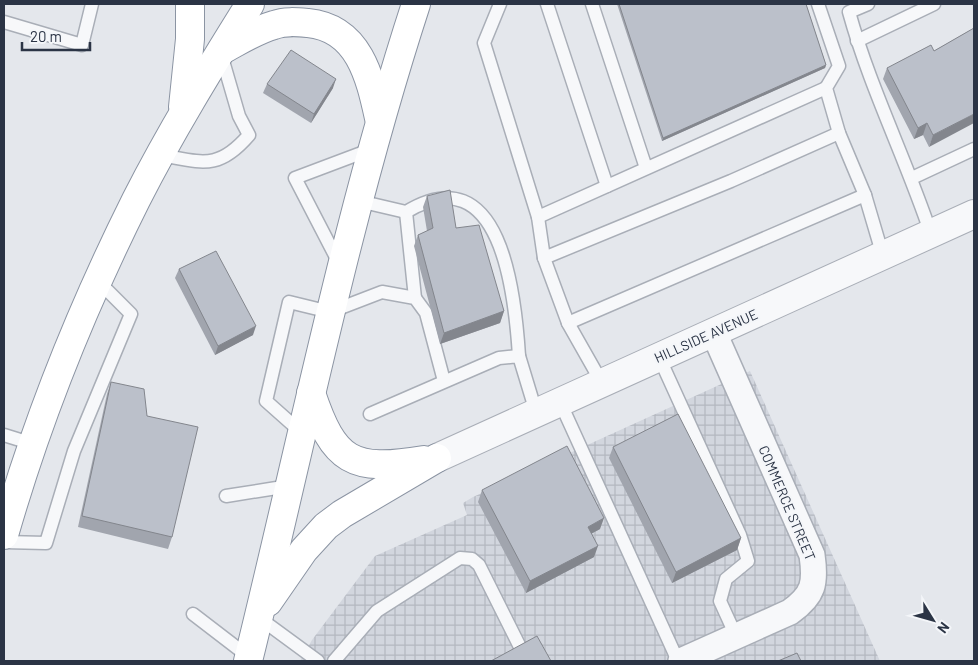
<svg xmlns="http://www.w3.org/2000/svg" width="978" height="665" viewBox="0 0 978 665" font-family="Barlow,sans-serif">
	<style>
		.industrial { fill: url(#industrial-grid) }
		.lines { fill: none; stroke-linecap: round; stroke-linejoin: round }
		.service-casing { stroke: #a9aeb7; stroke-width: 15 }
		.minor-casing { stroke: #a9aeb7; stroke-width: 28 }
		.tertiary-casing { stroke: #a9aeb7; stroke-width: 30 }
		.trunk-casing { stroke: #8b94a3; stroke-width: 30 }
		.service { stroke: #f7f8fa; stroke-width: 12 }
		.minor { stroke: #f7f8fa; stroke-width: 25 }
		.tertiary { stroke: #f7f8fa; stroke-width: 28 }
		.trunk { stroke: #fff; stroke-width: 28 }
		.wall { fill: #a1a5ae }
		.shaded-wall { fill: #83868d }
		.building { fill: #bbc0ca; stroke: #83868d }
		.labels { text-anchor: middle; stroke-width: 4; stroke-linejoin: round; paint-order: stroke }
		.street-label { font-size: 14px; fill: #2b3445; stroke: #f4f6f9 }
	</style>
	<defs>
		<pattern id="industrial-grid" width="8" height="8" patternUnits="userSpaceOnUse" patternTransform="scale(1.25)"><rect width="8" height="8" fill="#d2d6de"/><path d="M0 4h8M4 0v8" fill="none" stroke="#b4b8c0"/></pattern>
	</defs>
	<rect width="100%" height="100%" fill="#e4e7ec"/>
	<!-- industrial -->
	<polygon class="industrial" points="750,371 880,661 300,661 312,640 375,556 467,515 463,503 473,497"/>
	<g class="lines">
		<defs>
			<g id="service">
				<polyline points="500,4 484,43 538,217 544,258 568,323 602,383"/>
				<polyline points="547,4 607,186"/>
				<polyline points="592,4 646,168"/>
				<polyline points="818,4 839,66 826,88 839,133 865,195 883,256"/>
				<path d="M868 4 849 12C870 88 906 159 931 234"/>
				<polyline points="4,22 82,45 92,4"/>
				<polyline points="857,41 934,4"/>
				<path d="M160 155C202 162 218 171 249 135L239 116 221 54"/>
				<polyline points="912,178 974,149"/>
				<path d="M359 201 406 212C501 154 515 293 519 356"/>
				<polyline points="406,212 415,298"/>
				<polyline points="538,217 826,88"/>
				<polyline points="544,258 731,181 839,133"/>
				<polyline points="339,263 295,178 372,149"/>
				<polyline points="568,323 865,195"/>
				<polyline points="659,357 740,535 748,561 726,579 720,601 736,636"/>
				<polyline points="560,402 678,661"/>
				<polyline points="370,414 499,358 519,356 536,412"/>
				<polyline points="302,433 266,401 289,302 330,312 382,292 415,298 426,313 444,381"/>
				<polyline points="4,435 33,444"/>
				<polyline points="226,496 289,486"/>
				<polyline points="4,542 46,543 74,451 131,314 98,281"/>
				<polyline points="193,614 249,657"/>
				<polyline points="258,617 318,661"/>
				<polyline points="334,661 377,611 460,558 472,559 479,565 527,661"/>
			</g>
			<path id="minor" d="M681 661 790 612C814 595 816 583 812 555L714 333"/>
			<polyline id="tertiary" points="437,458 974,214"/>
			<g id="trunk">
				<path d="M222 50C239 41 256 30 274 25 285 21 296 22 308 23 359 28 370 77 379 118"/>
				<polyline points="183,107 190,39 190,4"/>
				<path d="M311 393C334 462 352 472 424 460"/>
				<path d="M4 535C37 420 82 308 136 200 170 133 210 68 250 4"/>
				<polyline points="268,602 304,550 326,526 342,514 437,458"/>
				<path d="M248 661C302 442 346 219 416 4"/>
			</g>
		</defs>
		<!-- service casing -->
		<use href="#service" class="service-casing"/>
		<!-- minor casing -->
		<use href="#minor" class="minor-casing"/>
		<!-- tertiary casing -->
		<use href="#tertiary" class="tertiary-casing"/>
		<!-- trunk casing -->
		<use href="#trunk" class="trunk-casing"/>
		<!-- service -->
		<use href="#service" class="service"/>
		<!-- minor -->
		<use href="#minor" class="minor"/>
		<!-- tertiary -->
		<use href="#tertiary" class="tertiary"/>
		<!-- trunk -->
		<use href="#trunk" class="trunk"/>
	</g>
	<!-- wall -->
	<g class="wall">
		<polygon points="617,4 806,4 826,65 825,68 662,141"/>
		<polygon points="974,28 929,147 923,135 914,139 883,79 887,68 934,51"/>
		<polygon points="267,84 333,88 311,123 263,93"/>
		<polygon points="427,196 456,228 504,311 500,323 440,344 414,246 418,235 427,231 423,207"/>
		<polygon points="179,269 253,335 215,355 175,278"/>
		<polygon points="111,382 147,416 172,537 168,549 78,527 107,394"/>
		<polygon points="613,447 741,538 737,550 672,583 609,458"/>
		<polygon points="482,490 600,529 591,534 594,557 526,593 478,502"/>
	</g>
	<!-- shaded-wall -->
	<g class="shaded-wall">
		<polygon points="826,65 825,68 662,141 663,138"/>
		<polygon points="336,79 333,88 311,123 314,114"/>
		<polygon points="974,114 974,123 929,147 933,135"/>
		<polygon points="927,123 923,135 914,139 918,128"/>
		<polygon points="504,311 500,323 440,344 444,333"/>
		<polygon points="256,326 253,335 215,355 218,346"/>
		<polygon points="604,518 600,529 583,538 588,527"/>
		<polygon points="741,538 737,550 672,583 676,572"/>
		<polygon points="598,546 594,557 526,593 530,581"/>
	</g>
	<!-- building -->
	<g class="building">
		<polygon points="619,4 806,4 826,65 663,138"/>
		<polygon points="974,28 974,114 933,135 927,123 918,128 887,68 931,45 934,51"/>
		<polygon points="291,50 336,79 314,114 267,84"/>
		<polygon points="450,190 456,228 479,225 504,311 444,333 418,235 433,228 427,196"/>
		<polygon points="216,251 256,326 218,346 179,269"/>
		<polygon points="111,382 144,389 147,416 198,427 172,537 82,516"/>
		<polygon points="678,414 741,538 676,572 613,447"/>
		<polygon points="567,446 604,518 588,527 598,546 530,581 482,490"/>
		<polygon points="537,636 551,661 491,661"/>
		<polygon points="797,653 801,661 778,661"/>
	</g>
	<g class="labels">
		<!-- street labels -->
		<g class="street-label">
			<text transform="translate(706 336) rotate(-24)" y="5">HILLSIDE AVENUE</text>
			<text transform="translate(787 503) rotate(67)" y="5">COMMERCE STREET</text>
		</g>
	</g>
	<!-- border -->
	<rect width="978" height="665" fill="none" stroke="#2b3445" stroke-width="10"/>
	<!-- north arrow -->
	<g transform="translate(933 620) rotate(127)" stroke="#f4f6f9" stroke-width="4" paint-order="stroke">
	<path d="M0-4L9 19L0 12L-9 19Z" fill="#2b3445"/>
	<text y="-8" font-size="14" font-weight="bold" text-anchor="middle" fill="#2b3445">N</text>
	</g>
	<!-- scale -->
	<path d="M22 42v8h68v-8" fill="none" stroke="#2b3445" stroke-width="2.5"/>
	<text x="30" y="42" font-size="15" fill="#2b3445" stroke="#f4f6f9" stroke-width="4" paint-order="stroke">20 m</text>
</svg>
